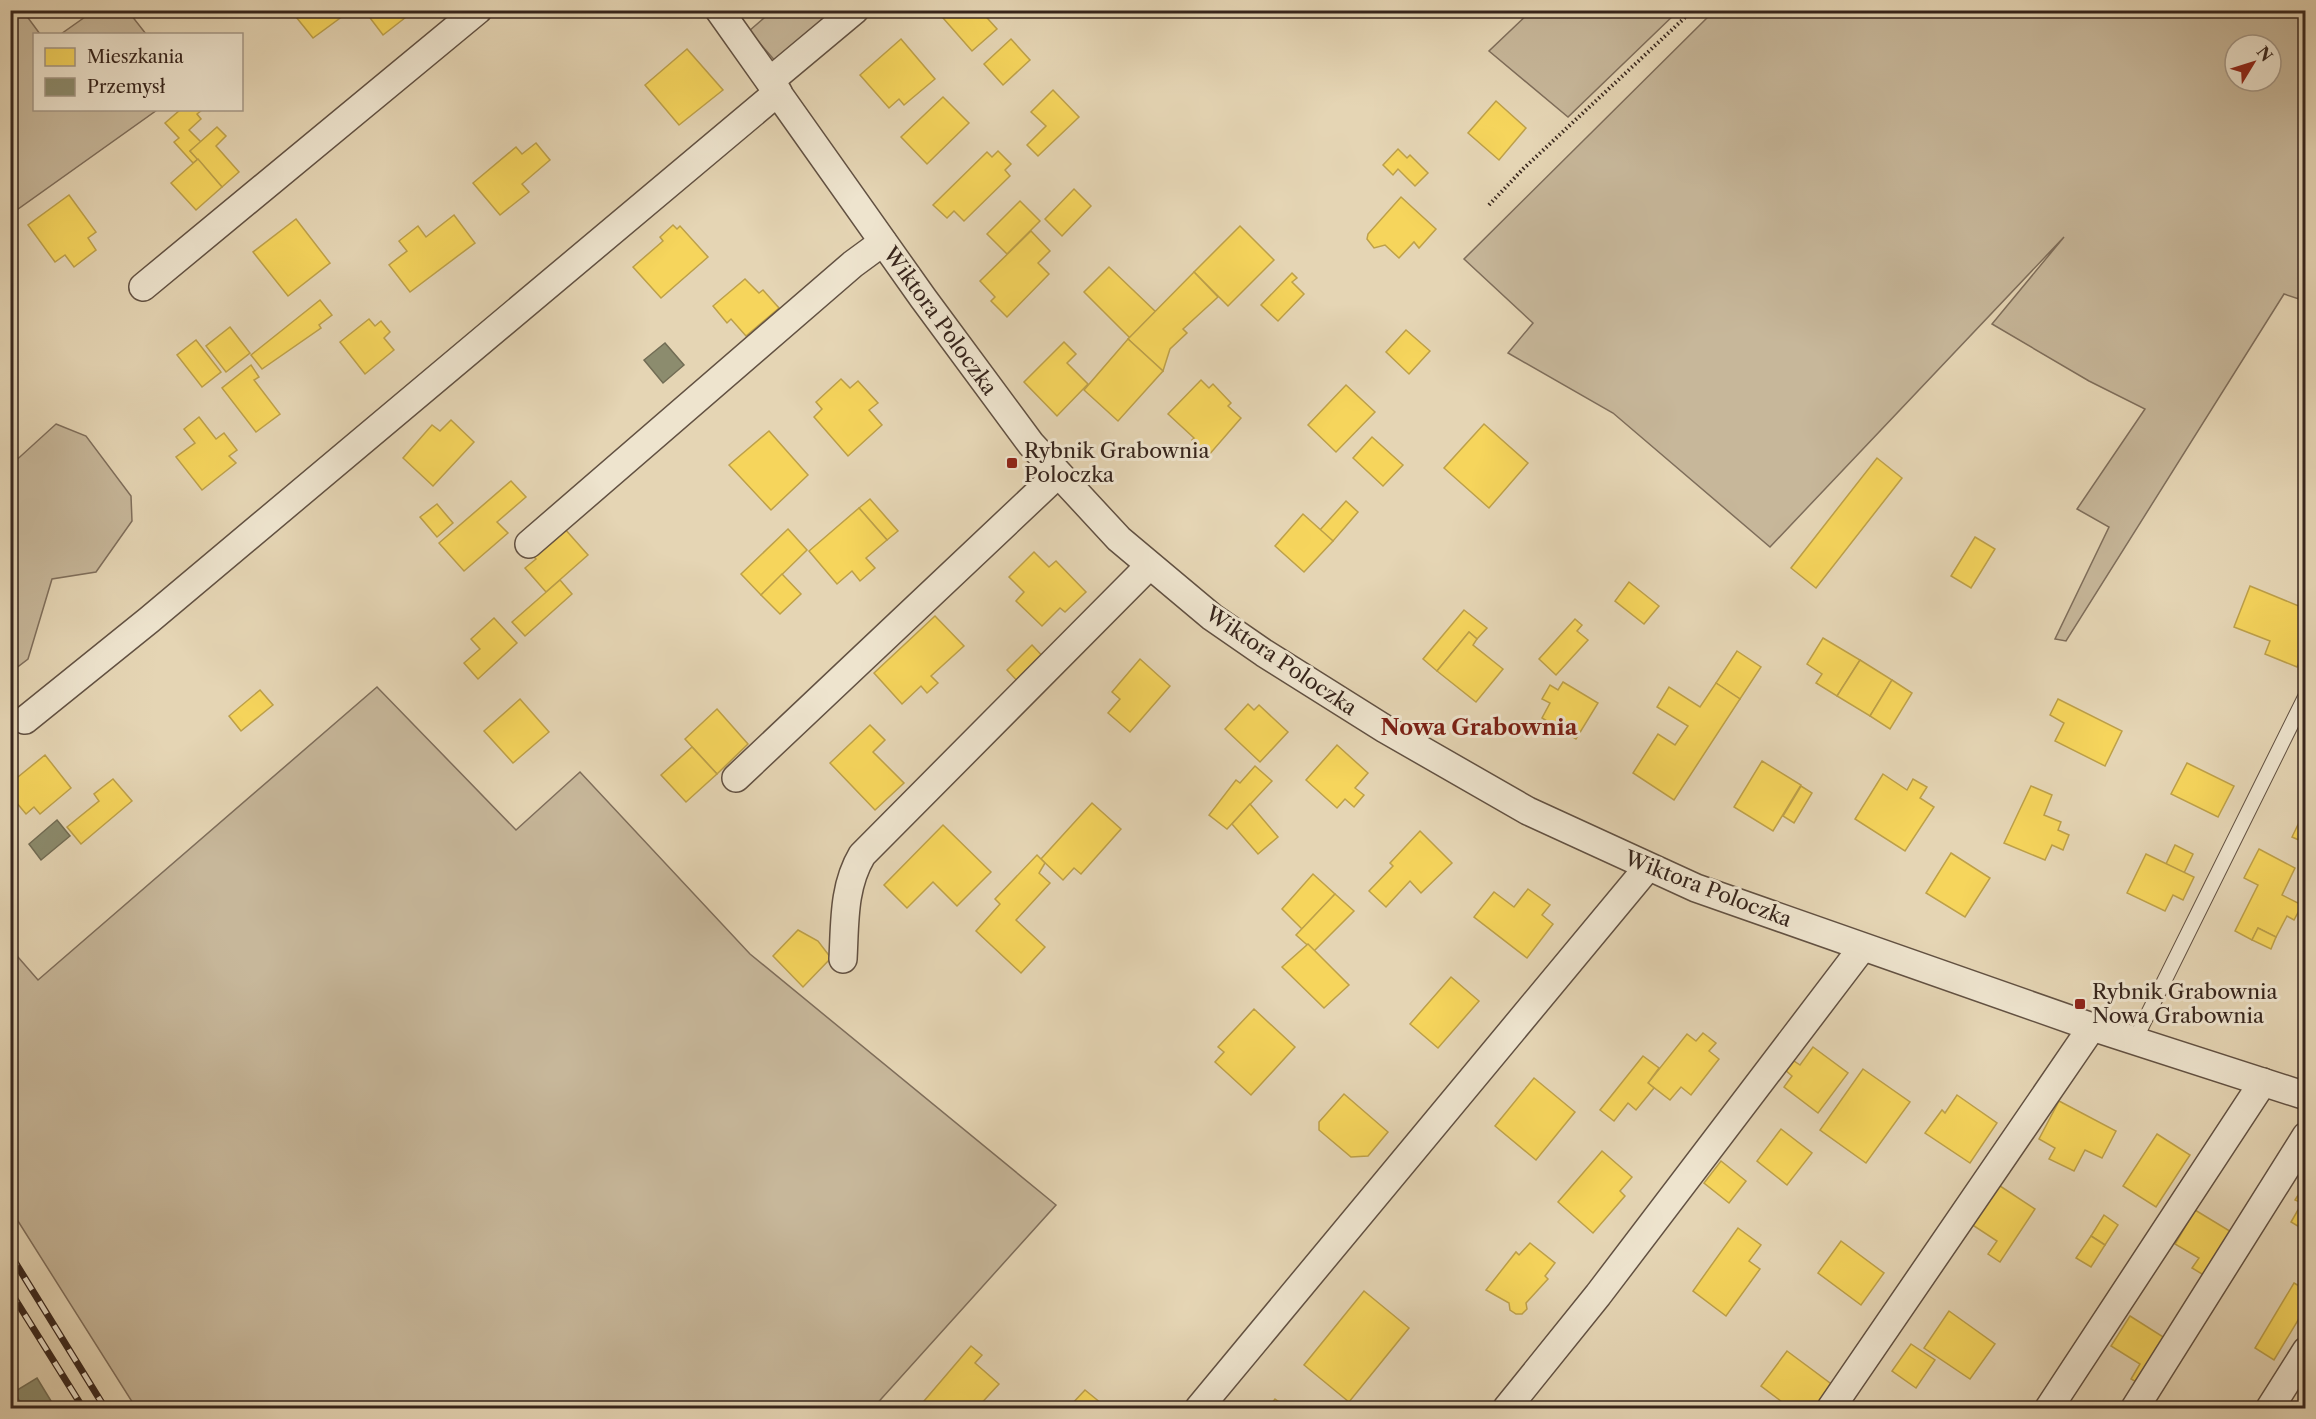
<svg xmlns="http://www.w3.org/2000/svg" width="2316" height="1419" viewBox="0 0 2316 1419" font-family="'Libre Caslon Text',serif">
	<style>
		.green { fill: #c7b79a; stroke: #7f6e5b; stroke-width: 1.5; fill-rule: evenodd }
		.homes { fill: #f6d55c; stroke: #bda049; stroke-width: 1.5 }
		.industry { fill: #8c8c6e; stroke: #726d55; stroke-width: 1.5 }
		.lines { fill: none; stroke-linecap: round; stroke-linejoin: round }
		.lane-casing { stroke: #625142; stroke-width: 16 }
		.street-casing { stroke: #625142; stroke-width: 30 }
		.path { stroke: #37251c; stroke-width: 4; stroke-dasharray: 1.5 3; stroke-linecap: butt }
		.lane { stroke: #eee4ce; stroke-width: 14 }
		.street { stroke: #eee4ce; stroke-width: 27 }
		.rail-casing { stroke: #37251c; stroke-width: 7 }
		.rail { stroke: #eee4ce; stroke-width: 4.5; stroke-dasharray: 14; stroke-linecap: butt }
		.poi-dot { fill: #8f2418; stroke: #eee4ce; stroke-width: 2 }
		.labels { text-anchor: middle; stroke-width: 6; stroke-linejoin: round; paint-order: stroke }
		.street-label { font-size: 21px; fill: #37251c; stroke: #eee4ce }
		.poi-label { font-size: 21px; fill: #37251c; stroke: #eee4ce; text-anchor: start }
		.neighbourhood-label { font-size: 22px; font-weight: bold; fill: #7a1f14; stroke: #eee4ce }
	</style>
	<rect width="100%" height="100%" fill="#e5d5b4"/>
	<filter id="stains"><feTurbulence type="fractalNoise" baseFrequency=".00333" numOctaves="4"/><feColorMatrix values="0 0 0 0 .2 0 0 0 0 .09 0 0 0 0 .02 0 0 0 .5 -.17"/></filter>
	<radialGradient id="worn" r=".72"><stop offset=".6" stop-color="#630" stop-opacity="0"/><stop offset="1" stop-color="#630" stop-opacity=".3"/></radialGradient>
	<!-- green -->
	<g class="green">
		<polygon points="11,10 23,11 40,34 34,34 34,110 157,110 11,214"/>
		<polygon points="95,10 128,11 146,34 61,34"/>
		<polygon points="772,11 844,11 777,63 749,31"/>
		<polygon points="1531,11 1531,10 1678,11 1568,117 1489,51"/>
		<path d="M1714 11H2305V301L2284 294 2066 641 2055 639 2109 527 2077 509 2145 409 2089 381 1992 324 2064 237 1770 547 1613 413 1508 353 1533 323 1464 259ZM2235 45H2271V81H2235Z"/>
		<polygon points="56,424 86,436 131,496 132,521 96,572 52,579 28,659 11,672 11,465"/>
		<polygon points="377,687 516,830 580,772 750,954 1056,1205 873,1408 136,1408 11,1210 11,949 38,980"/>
	</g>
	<!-- homes -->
	<g class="homes">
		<polygon points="294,10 351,10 313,38 292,12"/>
		<polygon points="364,10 415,10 383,35"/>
		<polygon points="936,10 980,10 997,29 972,51"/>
		<polygon points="901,39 935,79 904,105 899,99 889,108 860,75"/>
		<polygon points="1011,39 1030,60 1003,85 984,64"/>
		<polygon points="687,49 723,90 679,125 645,85"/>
		<polygon points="1053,90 1079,117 1038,156 1027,145 1046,126 1031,112"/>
		<polygon points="943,97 969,123 927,164 901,137"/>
		<polygon points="1496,101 1526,128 1499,160 1468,133"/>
		<polygon points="180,110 202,110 197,114 201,119 189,130 201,142 190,151 198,159 193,163 174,142 179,138 165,123"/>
		<polygon points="217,127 226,136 216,146 239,172 222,187 190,151"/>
		<polygon points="536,143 550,160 522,184 529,192 500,215 473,183 516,147 522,154"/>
		<polygon points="1398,149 1407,158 1410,155 1428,173 1415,186 1398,169 1393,175 1383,165"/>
		<polygon points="998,151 1011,164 1005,170 1010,176 964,221 954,211 947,218 933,205 987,152 992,157"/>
		<polygon points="198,159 222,187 196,210 171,183"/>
		<polygon points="1074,189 1091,206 1062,236 1045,219"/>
		<polygon points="69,195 96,232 88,238 96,250 74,267 65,255 55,262 28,225"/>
		<polygon points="1401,197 1436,229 1419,248 1414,242 1399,258 1385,245 1374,248 1367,239 1368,234"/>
		<polygon points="1020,201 1040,221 1007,254 987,234"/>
		<polygon points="454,215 475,243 410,292 389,265 407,251 399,241 418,226 426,237"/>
		<polygon points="296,219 330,263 288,296 253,252"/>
		<polygon points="673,225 677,229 680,226 708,257 661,298 633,267 663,241 660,237"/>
		<polygon points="1240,226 1274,260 1228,306 1194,272"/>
		<polygon points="1031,231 1050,251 1038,263 1049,274 1007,317 991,301 995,297 980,281"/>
		<polygon points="1109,267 1156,312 1131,339 1084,292"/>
		<polygon points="1194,272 1218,297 1183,329 1187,333 1170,349 1163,371 1128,339"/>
		<polygon points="1292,273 1297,278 1292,282 1304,294 1278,321 1261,305"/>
		<polygon points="745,279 759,293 763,290 779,308 746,336 731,319 727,323 713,306"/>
		<polygon points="320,300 332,315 319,325 321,328 262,369 251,355"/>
		<polygon points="369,319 375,326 381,321 390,332 384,338 394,350 365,374 340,342"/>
		<polygon points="230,327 250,353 226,372 206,346"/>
		<polygon points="1406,330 1430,351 1409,374 1386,352"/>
		<polygon points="1128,339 1163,371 1118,421 1084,390"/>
		<polygon points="196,340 221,372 202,387 177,355"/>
		<polygon points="1064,342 1076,354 1067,363 1088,384 1057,416 1024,382"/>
		<polygon points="251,365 259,377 254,380 280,414 256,432 222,388"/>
		<polygon points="841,379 850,388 858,381 878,403 869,410 882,425 848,456 814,417 822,409 816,402"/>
		<polygon points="1201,380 1209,388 1213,384 1231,403 1228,406 1241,418 1208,456 1192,440 1194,438 1168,414"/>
		<polygon points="1346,385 1375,412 1336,452 1308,425"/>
		<polygon points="199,417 216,439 224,433 237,450 229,456 236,463 202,490 176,457 195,443 184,429"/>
		<polygon points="451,420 474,442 433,486 403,458 432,425 440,431"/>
		<polygon points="1484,424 1528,463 1489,508 1444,468"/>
		<polygon points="769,431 808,475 771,510 729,465"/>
		<polygon points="1372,437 1403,465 1383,486 1353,458"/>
		<polygon points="1877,458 1902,478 1816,588 1791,568"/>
		<polygon points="511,481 526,497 497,522 508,533 464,571 439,543"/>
		<polygon points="870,499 898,531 887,540 859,508"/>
		<polygon points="1346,501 1358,512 1333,541 1320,530"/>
		<polygon points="437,504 453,523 437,537 420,517"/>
		<polygon points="859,508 887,540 866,558 875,568 860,581 852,571 837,584 809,551"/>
		<polygon points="1303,514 1333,541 1304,572 1275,546"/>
		<polygon points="564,528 588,555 546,592 525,568 536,559 532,555"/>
		<polygon points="788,529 807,550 761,595 741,574"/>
		<polygon points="1975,537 1995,549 1971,588 1951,576"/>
		<polygon points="1034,552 1049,567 1056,561 1086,592 1065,612 1060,608 1042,626 1016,601 1024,592 1009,577"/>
		<polygon points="782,574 801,594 780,614 761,595"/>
		<polygon points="560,580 572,594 525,636 512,622"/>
		<polygon points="1629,582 1659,606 1644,624 1615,601"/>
		<polygon points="2250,586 2306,609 2306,646 2297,667 2265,654 2270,641 2234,627"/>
		<polygon points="1464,610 1487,628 1477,639 1469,632 1437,671 1423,659"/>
		<polygon points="935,616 964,646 931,676 938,683 927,693 921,686 902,704 874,673"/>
		<polygon points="494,618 517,643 478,679 464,663 480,649 471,639"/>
		<polygon points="1575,619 1582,625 1577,631 1588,640 1556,675 1539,659"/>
		<polygon points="1469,632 1477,639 1473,645 1503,669 1476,702 1437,671"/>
		<polygon points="1823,638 1860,660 1837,696 1816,683 1822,674 1807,664"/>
		<polygon points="1032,645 1047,661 1022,686 1007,670"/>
		<polygon points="1737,651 1761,667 1740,699 1716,683"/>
		<polygon points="1140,659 1170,686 1130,732 1108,713 1120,699 1112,692"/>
		<polygon points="1860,660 1892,680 1870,716 1837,696"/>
		<polygon points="1892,680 1912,693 1890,729 1870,716"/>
		<polygon points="1563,682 1598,703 1576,739 1542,718 1550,703 1542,699 1550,685 1558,690"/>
		<polygon points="1716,683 1740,699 1674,800 1633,773 1658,734 1675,745 1688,726 1657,707 1669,687 1700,707"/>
		<polygon points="260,690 273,705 241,731 229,716"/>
		<polygon points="520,699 549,732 513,763 484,731"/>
		<polygon points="2058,699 2122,731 2105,766 2055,741 2064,723 2050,715"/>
		<polygon points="1248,704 1254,710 1259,705 1288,732 1260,762 1225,729"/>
		<polygon points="717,709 748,744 717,774 685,739"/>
		<polygon points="870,725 885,740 873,752 904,783 875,810 830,763"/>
		<polygon points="1337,745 1368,773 1355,788 1364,795 1354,807 1345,799 1337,808 1306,780"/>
		<polygon points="692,747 717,774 686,802 661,775"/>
		<polygon points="45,755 71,788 40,814 34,807 26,814 10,795 17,786 13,781"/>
		<polygon points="1762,761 1801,785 1773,831 1734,807"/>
		<polygon points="2187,763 2234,786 2218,817 2171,794"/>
		<polygon points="1255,766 1272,781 1227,829 1209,815 1236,780 1240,783"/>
		<polygon points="1883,774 1907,790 1913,779 1927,787 1920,798 1934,807 1905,851 1855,819"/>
		<polygon points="113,779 132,801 81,844 67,827 99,801 94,794"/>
		<polygon points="1801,786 1812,793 1794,823 1783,816"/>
		<polygon points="2031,786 2052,795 2044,815 2061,822 2058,830 2069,835 2063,850 2052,845 2045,860 2004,843"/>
		<polygon points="1092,803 1121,829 1081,874 1074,868 1063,880 1041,859"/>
		<polygon points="1250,804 1278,837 1258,854 1232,824"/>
		<polygon points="2306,808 2306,843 2292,837"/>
		<polygon points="943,825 991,872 957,906 933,882 907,908 884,885"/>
		<polygon points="1420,831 1452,863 1421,893 1410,881 1386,907 1369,891 1393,866 1390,863"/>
		<polygon points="2175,845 2193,854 2184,873 2166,864"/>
		<polygon points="2259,849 2295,868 2282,895 2302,905 2294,920 2287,916 2276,937 2258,928 2252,940 2235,931 2258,885 2244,878"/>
		<polygon points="1951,853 1990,878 1965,917 1926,893"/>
		<polygon points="2146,854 2194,877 2183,900 2173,895 2165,911 2127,893"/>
		<polygon points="1037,855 1045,863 1039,873 1050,883 1016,920 1045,947 1021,973 976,931 1000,904 995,899"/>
		<polygon points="1313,874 1335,894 1302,929 1282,909"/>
		<polygon points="1528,889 1550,905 1542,915 1553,924 1527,958 1474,917 1494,892 1514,907"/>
		<polygon points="1335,894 1354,911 1314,951 1296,935"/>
		<polygon points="2258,928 2276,937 2271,949 2252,940"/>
		<polygon points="798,930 818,941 831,958 803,987 773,956"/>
		<polygon points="1308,944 1349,985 1324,1008 1282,967"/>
		<polygon points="1451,977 1479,1001 1438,1048 1410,1024"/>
		<polygon points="1254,1009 1295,1047 1251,1095 1215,1062 1224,1052 1218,1047"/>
		<polygon points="1703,1033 1716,1043 1709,1051 1719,1059 1691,1095 1681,1087 1670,1100 1648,1083 1687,1034 1696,1041"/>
		<polygon points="1813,1047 1848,1073 1818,1113 1784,1087 1792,1076 1784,1069 1791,1059 1800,1065"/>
		<polygon points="1643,1056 1659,1068 1648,1083 1654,1088 1636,1110 1628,1103 1614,1121 1600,1110"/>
		<polygon points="1863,1069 1910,1102 1866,1163 1820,1130"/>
		<polygon points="1534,1078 1575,1112 1536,1160 1495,1126"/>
		<polygon points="1344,1094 1388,1132 1368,1156 1351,1157 1319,1130 1319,1122"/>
		<polygon points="1957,1095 1997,1123 1970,1163 1925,1133 1942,1110 1945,1113"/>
		<polygon points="2059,1101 2116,1131 2102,1158 2085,1150 2074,1171 2049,1159 2055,1148 2039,1139"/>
		<polygon points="1781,1129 1812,1153 1787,1185 1757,1161"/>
		<polygon points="2157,1134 2190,1155 2156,1207 2123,1186"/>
		<polygon points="1602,1151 1632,1177 1620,1191 1625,1196 1593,1233 1558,1202"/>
		<polygon points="1721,1161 1746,1181 1729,1203 1704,1183"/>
		<polygon points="2306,1183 2306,1231 2291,1222 2302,1203 2295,1200"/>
		<polygon points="1997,1184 2035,1209 2000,1262 1988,1254 1997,1241 1971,1224"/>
		<polygon points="2195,1210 2233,1233 2207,1277 2192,1268 2199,1258 2175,1244"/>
		<polygon points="2104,1215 2118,1225 2105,1245 2091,1236"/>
		<polygon points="1738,1228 1761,1245 1749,1261 1760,1269 1726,1316 1693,1291"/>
		<polygon points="2091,1236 2105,1245 2091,1267 2076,1258"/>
		<polygon points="1841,1241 1884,1273 1861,1305 1818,1273"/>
		<polygon points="1530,1243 1555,1263 1545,1276 1548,1279 1526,1303 1527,1309 1522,1314 1516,1314 1510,1310 1509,1303 1486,1290 1516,1252 1519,1255"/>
		<polygon points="2294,1283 2306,1290 2306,1307 2274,1360 2255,1348"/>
		<polygon points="1364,1291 1409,1328 1349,1402 1304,1365"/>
		<polygon points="1949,1311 1995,1344 1970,1379 1924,1348"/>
		<polygon points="2130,1316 2168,1340 2140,1384 2131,1379 2140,1364 2111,1346"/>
		<polygon points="1911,1344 1935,1360 1916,1388 1892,1371"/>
		<polygon points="971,1346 982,1355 975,1363 999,1384 977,1408 918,1408"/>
		<polygon points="1787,1351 1838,1389 1823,1408 1790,1408 1761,1386"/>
		<polygon points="1085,1390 1107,1408 1068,1408"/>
		<polygon points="1275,1399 1288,1408 1268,1408"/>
	</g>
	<!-- industry -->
	<g class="industry">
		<polygon points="665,343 684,365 663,383 644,360"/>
		<polygon points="57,820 70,836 41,860 29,844"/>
		<polygon points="37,1378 51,1401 56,1408 24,1408 14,1392"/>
	</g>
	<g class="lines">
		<defs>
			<polyline id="lane" points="2135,1040 2306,695"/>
			<g id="street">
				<polyline points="719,10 923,298 1031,444 1119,539 1212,617 1264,653 1385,729 1528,811 1696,888 2092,1027 2306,1096"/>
				<polyline points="770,81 855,10"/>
				<polyline points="143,287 478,10"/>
				<polyline points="529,544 853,264 883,242"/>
				<polyline points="25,720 149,620 778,92"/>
				<polyline points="736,778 1057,475"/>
				<path d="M843 959C845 923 843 887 862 855L1149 566"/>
				<polyline points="1199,1408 1648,867"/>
				<polyline points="1507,1408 1598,1295 1862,948"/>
				<polyline points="1831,1408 2092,1027"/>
				<polyline points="2049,1408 2263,1082"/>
				<polyline points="2135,1408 2306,1136"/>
				<polyline points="2270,1408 2306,1351"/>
			</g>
		</defs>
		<!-- lane casing -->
		<use href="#lane" class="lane-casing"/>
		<!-- street casing -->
		<use href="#street" class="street-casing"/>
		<!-- path -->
		<polyline class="path" points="1489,205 1523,169 1693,10"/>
		<!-- lane -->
		<use href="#lane" class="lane"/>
		<!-- street -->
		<use href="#street" class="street"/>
		<defs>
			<g id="rail">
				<polyline points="10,1254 105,1408"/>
				<polyline points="10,1291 83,1408"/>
			</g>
		</defs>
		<!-- rail casing -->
		<use href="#rail" class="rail-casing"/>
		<!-- rail -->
		<use href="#rail" class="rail"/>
	</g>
	<!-- markers -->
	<g class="poi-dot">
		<rect x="1006" y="457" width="12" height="12" rx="3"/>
		<rect x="2074" y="998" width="12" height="12" rx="3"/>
	</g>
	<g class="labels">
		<!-- street labels -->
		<g class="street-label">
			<text transform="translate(940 321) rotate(54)" y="7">Wiktora Poloczka</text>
			<text transform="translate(1281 661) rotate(34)" y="7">Wiktora Poloczka</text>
			<text transform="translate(1708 889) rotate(21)" y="7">Wiktora Poloczka</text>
		</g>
		<!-- poi labels -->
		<g class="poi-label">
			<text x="1024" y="458">Rybnik Grabownia<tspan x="1024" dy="24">Poloczka</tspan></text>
			<text x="2092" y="999">Rybnik Grabownia<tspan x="2092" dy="24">Nowa Grabownia</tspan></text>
		</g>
		<!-- neighbourhood labels -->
		<g class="neighbourhood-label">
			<text x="1479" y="735">Nowa Grabownia</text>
		</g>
	</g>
	<!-- margin -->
	<rect width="2316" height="1419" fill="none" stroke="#e5d5b4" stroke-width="36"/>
	<rect x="12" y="12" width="2292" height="1395" fill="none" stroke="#37251c" stroke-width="3"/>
	<rect x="18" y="18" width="2280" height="1383" fill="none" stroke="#37251c" stroke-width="1.5"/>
	<!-- legend -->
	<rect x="33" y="33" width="210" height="78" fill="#eee4ce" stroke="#a59887" stroke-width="1.5"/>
	<rect x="45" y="48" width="30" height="18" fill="#f6d55c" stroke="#a59887" stroke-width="1.5"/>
	<text x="87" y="63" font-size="18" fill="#37251c">Mieszkania</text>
	<rect x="45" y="78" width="30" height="18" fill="#8c8c6e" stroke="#a59887" stroke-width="1.5"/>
	<text x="87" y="93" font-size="18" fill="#37251c">Przemysł</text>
	<!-- north arrow -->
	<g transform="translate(2253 63) rotate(52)"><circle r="28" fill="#eee4ce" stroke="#a59887" stroke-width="1.5"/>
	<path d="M0-4.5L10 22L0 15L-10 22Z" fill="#8f2418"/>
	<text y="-9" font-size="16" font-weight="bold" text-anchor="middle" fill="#37251c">N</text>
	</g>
	<rect width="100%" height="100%" filter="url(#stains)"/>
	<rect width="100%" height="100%" fill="url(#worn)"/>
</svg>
